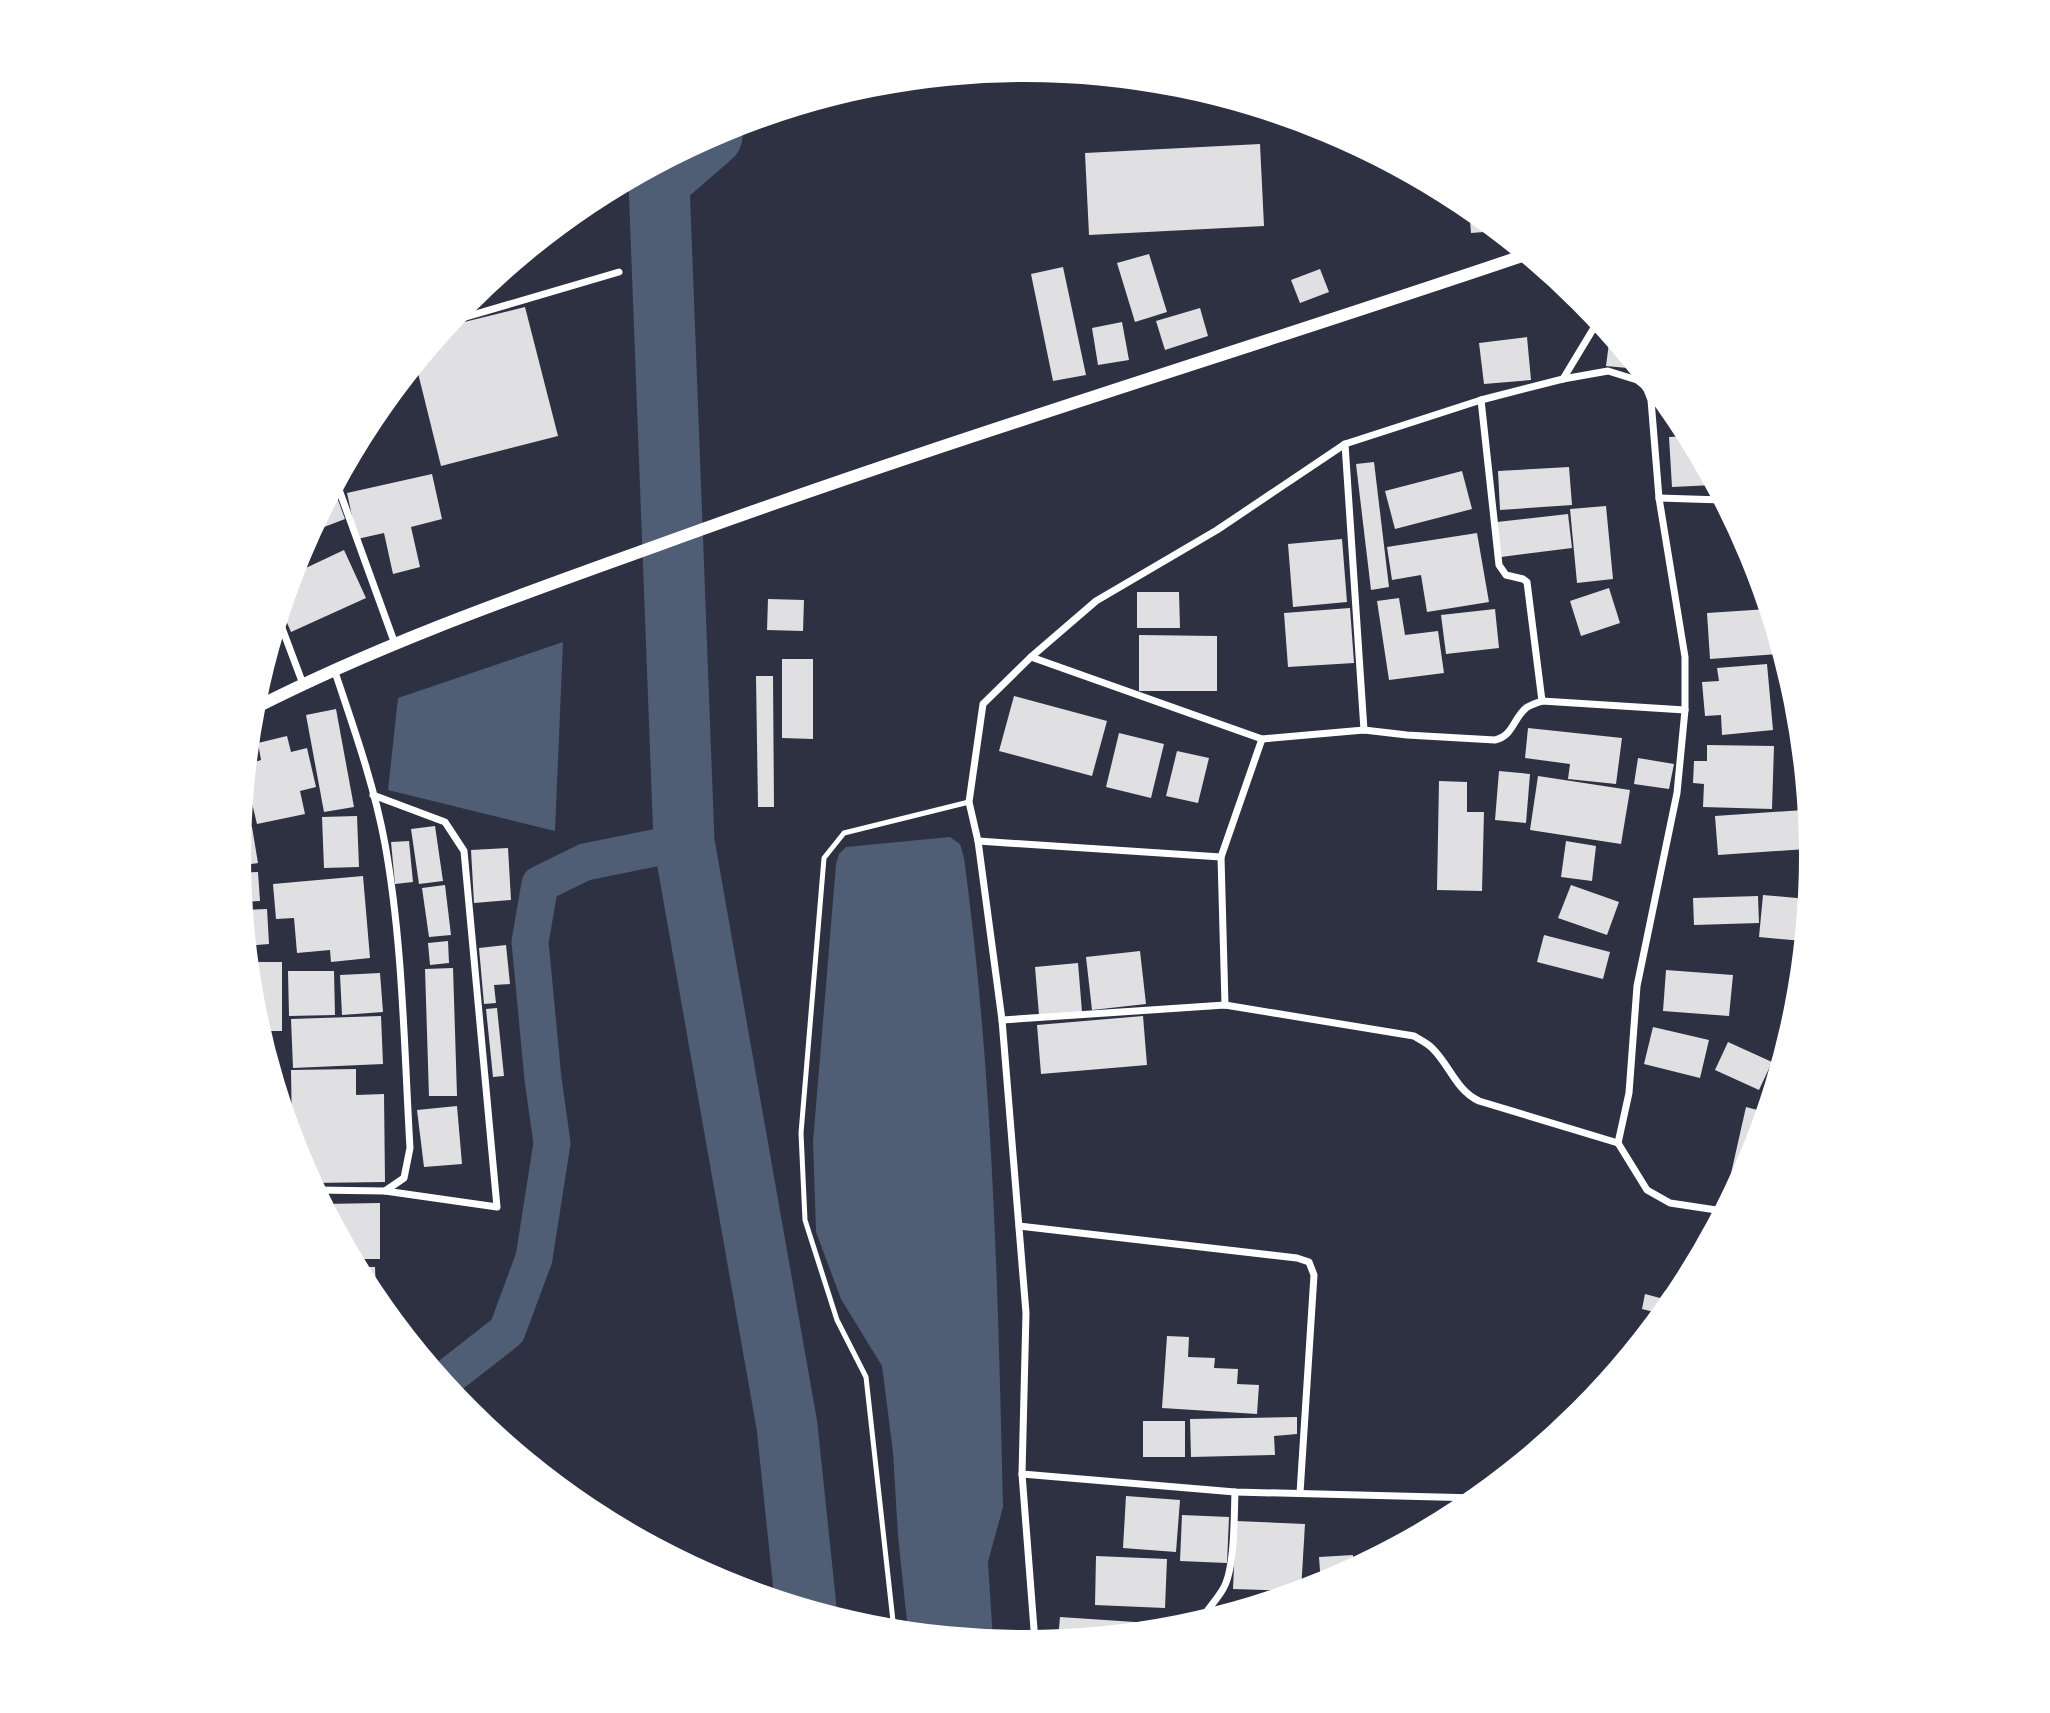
<svg xmlns="http://www.w3.org/2000/svg" width="2050" height="1713" viewBox="0 0 2050 1713" font-family="Helvetica,sans-serif">
	<style>
		.water { fill: #4f5d75 }
		.lines { fill: none; stroke-linecap: round; stroke-linejoin: round }
		.canal { stroke: #4f5d75; stroke-width: 37 }
		.river { stroke: #4f5d75; stroke-width: 61 }
		.building { fill: #e0e0e3 }
		.service { stroke: #fff; stroke-width: 5 }
		.minor { stroke: #fff; stroke-width: 7 }
		.tertiary { stroke: #fff; stroke-width: 12 }
	</style>
	<rect width="100%" height="100%" fill="#2d3142"/>
	<!-- water -->
	<g class="water">
		<polygon points="563,642 555,831 388,790 398,698"/>
		<path d="M950 837 960 844 964 858C993 1072 998 1291 1003 1507L988 1562 993 1640 908 1631 898 1536 893 1452 882 1366 841 1299 816 1232 813 1142 836 864 839 854 846 847Z"/>
	</g>
	<g class="lines">
		<!-- canal -->
		<polyline class="canal" points="443,1381 507,1331 534,1258 552,1143 543,1079 530,942 540,884 585,862 684,842"/>
		<!-- river -->
		<polyline class="river" points="712,136 659,182 684,842 787,1426 806,1608"/>
	</g>
	<!-- building -->
	<g class="building">
		<polygon points="1260,144 1264,226 1089,235 1085,153"/>
		<polygon points="1469,208 1497,231 1471,233"/>
		<polygon points="1149,254 1167,312 1135,322 1117,263"/>
		<polygon points="1063,267 1086,375 1053,381 1031,274"/>
		<polygon points="1320,269 1329,292 1300,303 1291,280"/>
		<polygon points="525,307 558,436 441,466 416,365 448,326"/>
		<polygon points="1200,308 1208,336 1165,350 1156,321"/>
		<polygon points="1122,322 1129,360 1098,365 1092,328"/>
		<polygon points="1610,335 1638,369 1606,366"/>
		<polygon points="1527,337 1531,380 1484,384 1479,343"/>
		<polygon points="1688,436 1704,467 1714,485 1672,487 1669,437"/>
		<polygon points="1374,462 1389,587 1371,590 1356,464"/>
		<polygon points="1569,467 1572,505 1500,510 1498,471"/>
		<polygon points="1462,471 1472,509 1395,529 1385,491"/>
		<polygon points="432,474 442,519 411,527 420,567 393,574 384,533 357,539 347,493"/>
		<polygon points="334,489 345,519 311,532"/>
		<polygon points="1606,506 1613,579 1577,583 1570,509"/>
		<polygon points="1568,514 1572,548 1501,557 1497,522"/>
		<polygon points="1477,533 1489,602 1427,612 1421,575 1392,580 1387,547"/>
		<polygon points="1342,539 1347,602 1293,607 1288,544"/>
		<polygon points="344,550 366,598 291,632 282,611 293,574"/>
		<polygon points="1609,588 1620,623 1581,636 1570,601"/>
		<polygon points="1137,592 1179,592 1180,628 1137,628"/>
		<polygon points="1399,598 1405,635 1438,631 1444,673 1389,680 1377,601"/>
		<polygon points="768,599 804,600 803,631 767,630"/>
		<polygon points="1350,608 1354,663 1288,667 1284,613"/>
		<polygon points="1495,609 1499,648 1446,654 1441,615"/>
		<polygon points="1768,609 1776,637 1778,654 1710,659 1707,613"/>
		<polygon points="1139,635 1217,636 1217,691 1139,691"/>
		<polygon points="782,659 813,659 813,739 782,738"/>
		<polygon points="1767,664 1773,730 1722,735 1721,715 1705,716 1702,682 1719,681 1717,668"/>
		<polygon points="756,676 773,676 774,807 758,807"/>
		<polygon points="1014,696 1107,721 1092,776 999,751"/>
		<polygon points="336,709 354,807 324,812 306,715"/>
		<polygon points="1528,728 1622,738 1616,784 1568,779 1570,764 1525,758"/>
		<polygon points="1119,733 1164,744 1151,798 1106,787"/>
		<polygon points="287,736 291,752 307,748 316,787 300,791 305,814 257,824 246,778 248,764 261,760 258,743"/>
		<polygon points="1707,745 1774,746 1772,809 1703,807 1704,784 1693,783 1694,761 1707,761"/>
		<polygon points="1177,751 1209,758 1198,803 1166,796"/>
		<polygon points="1638,758 1674,764 1669,789 1634,784"/>
		<polygon points="1499,771 1530,774 1526,823 1495,820"/>
		<polygon points="1538,776 1630,790 1621,844 1530,830"/>
		<polygon points="1439,781 1467,782 1467,812 1484,812 1482,891 1437,890"/>
		<polygon points="1804,810 1806,849 1718,855 1715,816"/>
		<polygon points="357,816 359,867 324,868 322,817"/>
		<polygon points="435,826 443,881 419,884 411,829"/>
		<polygon points="252,827 258,863 239,866 241,828"/>
		<polygon points="409,841 413,882 395,884 391,842"/>
		<polygon points="1566,841 1596,846 1592,881 1561,877"/>
		<polygon points="508,848 511,900 474,903 471,850"/>
		<polygon points="258,872 260,901 243,902 240,873"/>
		<polygon points="363,876 370,958 331,962 330,950 297,953 294,918 276,919 273,884"/>
		<polygon points="445,885 451,935 429,937 422,888"/>
		<polygon points="1571,885 1619,902 1607,935 1558,918"/>
		<polygon points="1763,895 1807,899 1803,941 1759,937"/>
		<polygon points="1758,896 1759,923 1694,925 1693,898"/>
		<polygon points="267,909 269,944 247,946 244,910"/>
		<polygon points="1544,935 1610,952 1603,979 1537,962"/>
		<polygon points="448,941 449,963 430,965 428,943"/>
		<polygon points="506,945 510,984 494,985 496,1003 484,1004 479,948"/>
		<polygon points="1140,951 1146,1004 1092,1010 1086,957"/>
		<polygon points="249,962 282,962 282,1031 260,1031 254,1010"/>
		<polygon points="1078,963 1082,1012 1039,1015 1035,967"/>
		<polygon points="453,968 457,1096 429,1096 425,969"/>
		<polygon points="1666,970 1733,975 1729,1016 1663,1011"/>
		<polygon points="288,971 334,971 335,1015 289,1016"/>
		<polygon points="380,973 383,1012 342,1015 340,975"/>
		<polygon points="497,1008 504,1076 493,1077 486,1009"/>
		<polygon points="381,1016 383,1064 293,1068 291,1019"/>
		<polygon points="1143,1016 1147,1065 1041,1074 1037,1025"/>
		<polygon points="1653,1027 1709,1040 1700,1078 1644,1064"/>
		<polygon points="1728,1042 1772,1062 1759,1090 1715,1070"/>
		<polygon points="356,1069 356,1095 384,1094 385,1182 312,1183 298,1157 292,1135 291,1070"/>
		<polygon points="457,1106 462,1164 424,1167 417,1110"/>
		<polygon points="1746,1107 1765,1112 1751,1158 1740,1180 1730,1178"/>
		<polygon points="380,1203 380,1259 353,1259 323,1204"/>
		<polygon points="357,1267 375,1267 376,1292 370,1292"/>
		<polygon points="1665,1291 1678,1294 1662,1314 1642,1309 1645,1294 1660,1298"/>
		<polygon points="1167,1336 1189,1337 1188,1357 1215,1358 1214,1368 1238,1369 1237,1384 1259,1385 1257,1414 1162,1408"/>
		<polygon points="1297,1417 1297,1434 1274,1436 1275,1455 1191,1457 1190,1419"/>
		<rect x="1143" y="1421" width="42" height="36"/>
		<polygon points="1126,1496 1180,1500 1176,1552 1123,1548"/>
		<polygon points="1182,1515 1229,1517 1227,1563 1180,1561"/>
		<polygon points="1236,1521 1305,1524 1301,1591 1233,1589"/>
		<polygon points="1353,1555 1353,1569 1321,1585 1319,1557"/>
		<polygon points="1096,1556 1167,1559 1165,1608 1095,1605"/>
		<polygon points="1060,1617 1165,1624 1165,1629 1058,1640"/>
	</g>
	<g class="lines">
		<!-- service -->
		<polyline class="service" points="894,1630 866,1377 837,1320 805,1220 801,1133 824,858 844,833 969,802"/>
		<!-- minor -->
		<g class="minor">
			<polyline points="452,321 619,272"/>
			<polyline points="1563,379 1598,321"/>
			<polyline points="1481,400 1499,565 1506,575 1523,579 1527,582 1542,701"/>
			<polyline points="1345,444 1364,730"/>
			<polyline points="337,484 395,644"/>
			<polyline points="1659,498 1722,500"/>
			<polyline points="279,620 303,684"/>
			<path d="M1031 657 1262 739 1364 730 1407 735 1495 740C1513 736 1513 719 1526 708 1530 705 1537 703 1542 701L1685 710"/>
			<polyline points="373,795 445,822 464,851 497,1207 385,1191"/>
			<polyline points="978,841 1221,857"/>
			<polyline points="1225,1005 1221,857 1262,739"/>
			<path d="M1002 1020 1225 1005 1414 1036C1420 1040 1428 1043 1433 1049 1450 1066 1456 1090 1479 1101L1618 1143"/>
			<path d="M316 1190 385 1191 404 1178 410 1148C404 1047 403 944 385 844 374 784 353 726 334 669"/>
			<polyline points="1019,1226 1297,1258 1309,1262 1314,1275 1300,1493"/>
			<polyline points="1022,1474 1235,1492 1477,1498"/>
			<path d="M1201 1621C1207 1609 1216 1601 1223 1589 1235 1569 1234 1517 1235 1492"/>
			<polyline points="1035,1642 1022,1474 1026,1313 1002,1020 978,841 969,802 983,704 1031,657 1096,601 1217,530 1345,444 1481,400 1563,379 1608,371 1637,380 1646,387 1651,400 1659,498 1685,657 1685,710 1677,793 1637,986 1629,1093 1618,1143 1647,1190 1670,1203 1723,1211"/>
		</g>
		<!-- tertiary -->
		<path class="tertiary" d="M253 709C382 643 520 595 656 546 943 441 1236 353 1525 255"/>
	</g>
	<!-- crop -->
	<path d="M0 0H2050V1713H0ZM251 856a774 774 0 1 1 1548 0a774 774 0 1 1-1548 0Z" fill="#fff" fill-rule="evenodd"/>
</svg>
